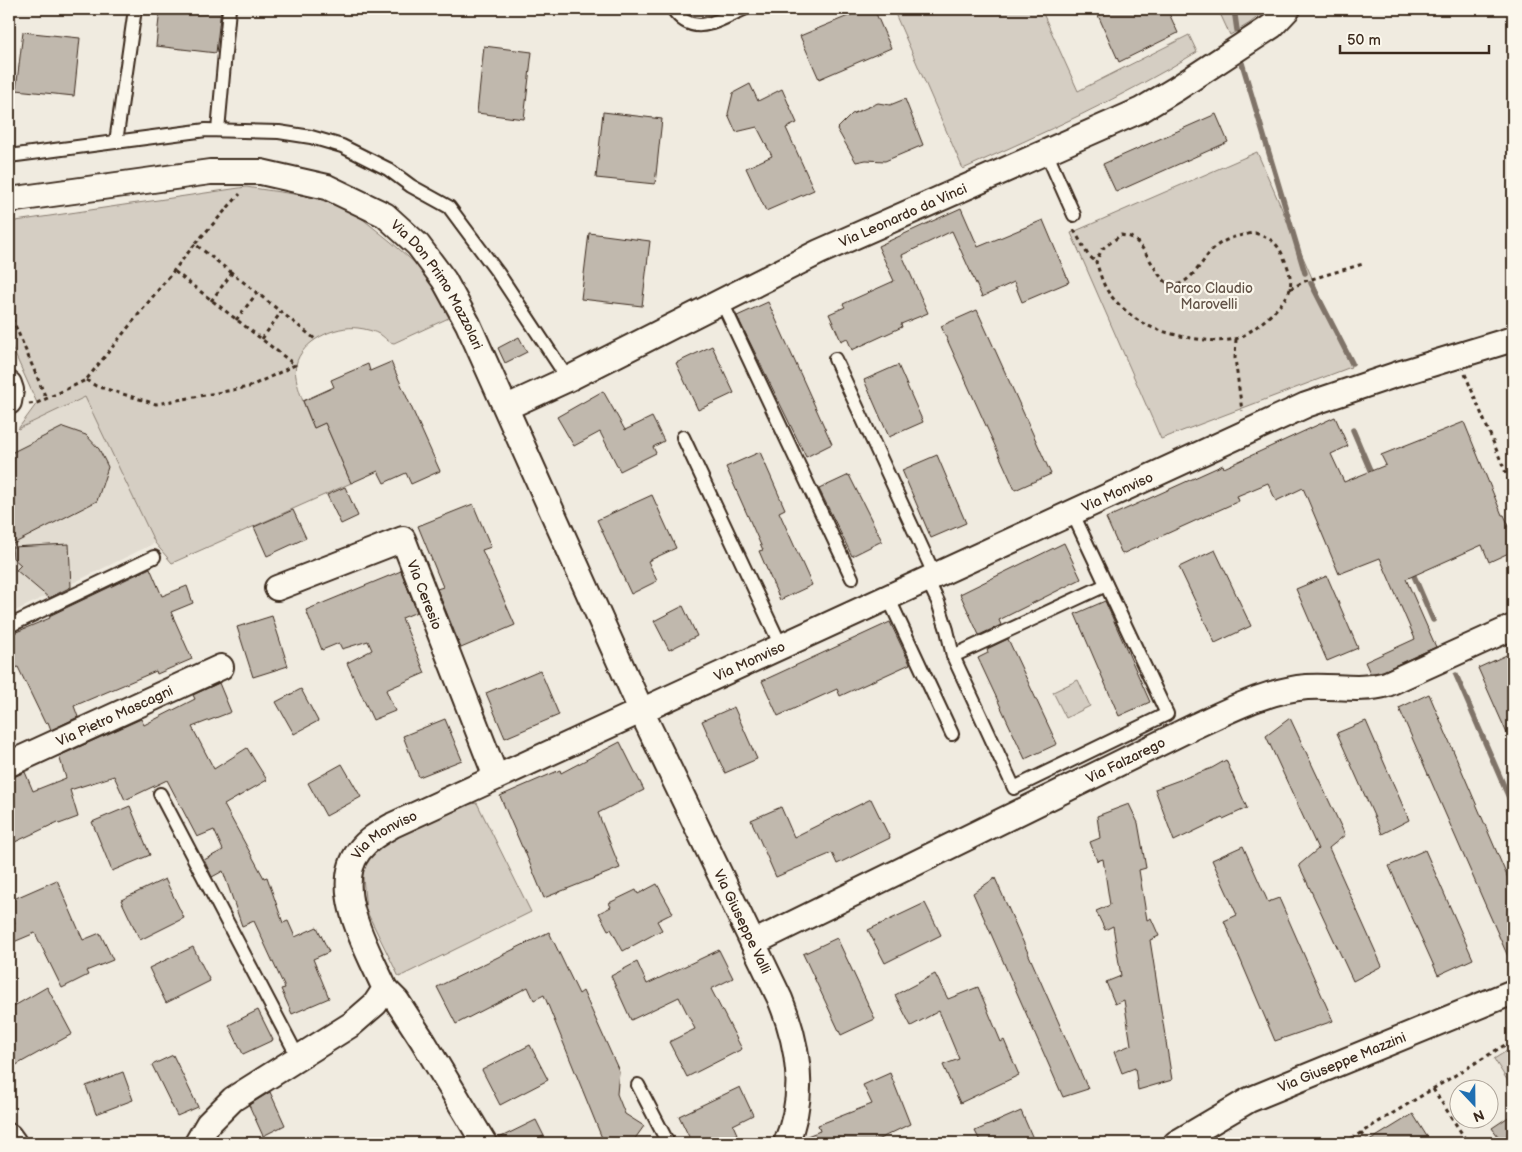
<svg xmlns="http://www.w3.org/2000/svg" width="1522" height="1152" viewBox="0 0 1522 1152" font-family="'Balsamiq Sans',sans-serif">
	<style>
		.built { fill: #e2dcd1 }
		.green { fill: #d5cec3; stroke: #887c70 }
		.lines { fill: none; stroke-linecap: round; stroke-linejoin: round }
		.stream { stroke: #7f7367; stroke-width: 5.5 }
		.building { fill: #c0b8ad; stroke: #3b2a1e }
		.lane-casing { stroke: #3b2a1e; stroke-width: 16 }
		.street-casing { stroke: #3b2a1e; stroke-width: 28 }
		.path { stroke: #3b2a1e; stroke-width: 3; stroke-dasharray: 4 4; stroke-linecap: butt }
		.lane { stroke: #fbf7ec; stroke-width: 12 }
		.street { stroke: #fbf7ec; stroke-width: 24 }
		.labels { text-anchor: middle; stroke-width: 4.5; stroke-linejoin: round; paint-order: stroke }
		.street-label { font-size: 14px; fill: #3b2a1e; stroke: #fbf7ec }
		.park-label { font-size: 14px; fill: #625347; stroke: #fbf7ec }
	</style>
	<rect width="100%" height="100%" fill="#f0ebe0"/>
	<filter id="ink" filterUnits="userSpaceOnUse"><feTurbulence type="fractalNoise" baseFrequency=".02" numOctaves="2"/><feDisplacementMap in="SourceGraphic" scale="10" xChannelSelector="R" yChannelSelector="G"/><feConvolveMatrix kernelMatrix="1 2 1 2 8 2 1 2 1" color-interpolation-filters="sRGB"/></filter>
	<g filter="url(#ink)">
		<!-- built -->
		<polygon class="built" points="85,397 155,543 9,614 9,434"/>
		<!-- green -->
		<g class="green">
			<path d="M893 9H1041L1078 91 1189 35 1197 52C1122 98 1043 133 963 169Z"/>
			<polygon points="1218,9 1267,9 1250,23 1230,35"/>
			<polygon points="1257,152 1351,367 1161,439 1071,233"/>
			<path d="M246 187 314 197 355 213 390 241 416 264 453 316 394 343C387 342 386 338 381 335 374 331 366 329 358 328 336 325 301 341 296 365 292 379 308 414 314 428L325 423 351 483 172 563 155 543 85 397 18 429 37 403 9 341V222Z"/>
			<polygon points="1078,680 1090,706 1066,718 1053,692"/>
			<polygon points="477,803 531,912 399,977 366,910 362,866 389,839 465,805"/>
			<polygon points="1513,1047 1513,1083 1512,1081 1509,1083 1494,1059"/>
		</g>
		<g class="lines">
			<!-- stream -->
			<g class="stream">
				<polyline points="1234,9 1237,30"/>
				<polyline points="1242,63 1305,273"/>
				<polyline points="1311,283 1352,363"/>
				<polyline points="1353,430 1373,477"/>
				<polyline points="1411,569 1433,620"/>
				<polyline points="1456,675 1513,807"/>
			</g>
		</g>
		<!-- building -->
		<g class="building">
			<polygon points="160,9 221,9 216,53 156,46"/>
			<polygon points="865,9 874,9 891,48 819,79 800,36"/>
			<polygon points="1106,9 1167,9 1178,33 1119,62 1097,13"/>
			<polygon points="23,32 80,38 74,96 16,90"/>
			<polygon points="484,46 532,52 524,119 477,113"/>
			<polygon points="750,84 758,101 782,89 797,123 786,128 814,190 766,211 746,168 772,156 757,127 736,132 728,114 733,93"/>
			<polygon points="905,99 923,145 885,161 866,160 856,162 837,129 852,114 878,103 890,105"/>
			<polygon points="603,112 662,119 655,184 596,178"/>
			<polygon points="1216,114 1228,142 1116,192 1103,164"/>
			<polygon points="961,208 978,247 1043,220 1069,282 1022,302 1014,282 982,297 952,231 902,255 928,313 901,324 902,327 852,350 847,338 841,341 829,314 845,307 843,304 894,281 878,246"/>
			<polygon points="589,233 650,241 642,306 581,299"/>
			<polygon points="768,302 832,444 806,457 737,316"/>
			<polygon points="977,310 1051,474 1015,490 941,326"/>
			<polygon points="519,337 527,352 505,363 498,348"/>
			<polygon points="712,346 734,393 698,410 676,363"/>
			<polygon points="391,362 440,471 411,484 406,473 384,483 378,471 351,483 325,423 314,428 303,401 334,387 331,380 347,373 368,364 370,371"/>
			<polygon points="898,365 923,422 889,437 864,380"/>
			<polygon points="603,391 625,430 652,417 664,441 653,447 656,453 620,471 600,432 574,446 557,417"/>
			<polygon points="1335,417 1348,446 1331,454 1344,482 1386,465 1381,455 1464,422 1502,515 1504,515 1513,535 1513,551 1489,562 1482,545 1406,579 1436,647 1383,671 1375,673 1370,673 1365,662 1415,639 1380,558 1339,574 1303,488 1276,501 1268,483 1237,496 1239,501 1122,554 1106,518 1223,465 1224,468"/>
			<polygon points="63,427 86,435 99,449 108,467 97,501 11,545 9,525 9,454"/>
			<polygon points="760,452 785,509 779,512 812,585 780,600 759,551 763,550 726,467"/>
			<polygon points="937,455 966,523 931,538 902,470"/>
			<polygon points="849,475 882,541 852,556 819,489"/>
			<polygon points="345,487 358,516 341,524 327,495"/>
			<polygon points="652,495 676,548 648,561 657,581 631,594 597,520"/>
			<polygon points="473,504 491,547 482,550 515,625 461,648 437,589 443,587 418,526"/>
			<polygon points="293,510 306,538 267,556 254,527"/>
			<polygon points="1064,543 1081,579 999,620 1001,625 979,635 960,594"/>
			<polygon points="69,544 71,587 49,598 16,570 21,565 13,558 12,547"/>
			<polygon points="1215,550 1251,626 1215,643 1179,567"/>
			<polygon points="150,568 162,596 187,586 193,603 171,612 192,659 157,674 156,671 74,706 78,717 51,730 48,722 45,723 18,667 9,671 9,635 50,618 49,616"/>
			<polygon points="401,571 417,612 402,618 425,673 386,690 395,711 373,720 347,663 372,650 368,641 342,649 339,643 322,650 306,610"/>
			<polygon points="1327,576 1358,648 1327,661 1296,589"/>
			<polygon points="1105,601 1150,702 1119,716 1075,614"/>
			<polygon points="683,606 697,636 669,650 654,621"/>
			<polygon points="272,616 288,666 253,677 237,627"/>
			<polygon points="890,622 910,664 840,696 837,689 778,716 762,681"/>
			<polygon points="1008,639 1057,744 1025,759 978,658 988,653 987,649"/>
			<polygon points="1513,652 1513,747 1478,668"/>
			<polygon points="540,670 559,715 505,738 486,693"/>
			<polygon points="219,683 231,712 192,727 214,769 247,748 267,780 224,805 264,878 267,877 283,923 288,921 295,937 317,927 329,952 313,959 329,998 292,1014 281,989 285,988 254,921 242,926 223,871 212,877 204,860 223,850 214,830 197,837 167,780 125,800 114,776 70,790 78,817 59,824 58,822 15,842 9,827 9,779 25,772 33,791 66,778 59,756 141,719 144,725 195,699 193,695"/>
			<polygon points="301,689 318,721 294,734 276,702"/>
			<polygon points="1429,694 1513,890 1513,968 1399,708"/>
			<polygon points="734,707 757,759 725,773 702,721"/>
			<polygon points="1290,718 1345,835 1329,848 1382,966 1353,981 1299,865 1318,849 1266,736"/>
			<polygon points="445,719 462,760 419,777 403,736"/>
			<polygon points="1366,721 1409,820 1382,834 1337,733"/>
			<polygon points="620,742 644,790 598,813 620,868 544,898 523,847 522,847 500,796 560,770 561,773"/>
			<polygon points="1226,760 1247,808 1223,819 1222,818 1174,841 1155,789 1212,768"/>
			<polygon points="342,764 361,797 326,816 308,783"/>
			<polygon points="871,799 890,838 837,864 832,853 776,877 751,820 781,807 794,837"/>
			<polygon points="1129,804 1138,823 1146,868 1139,870 1147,920 1151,918 1159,936 1150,940 1172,1080 1138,1090 1135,1068 1122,1073 1114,1052 1131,1045 1124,1000 1115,1004 1106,982 1121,976 1113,926 1105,930 1096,911 1110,905 1103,859 1097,861 1090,842 1100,838 1097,816"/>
			<polygon points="130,806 150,855 112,871 92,822"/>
			<polygon points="1243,846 1268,902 1279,898 1333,1021 1275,1041 1224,921 1237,915 1212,860"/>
			<polygon points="1425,850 1473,959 1438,975 1389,866"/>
			<polygon points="995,878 1088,1089 1063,1097 973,893"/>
			<polygon points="165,879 184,918 140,940 121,900"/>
			<polygon points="57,880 83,940 100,933 113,960 86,971 88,975 62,988 35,933 9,944 9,927 15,923 9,909 9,901"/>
			<polygon points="657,884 673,913 657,921 662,930 623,951 611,929 608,930 599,913 611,907 609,903 636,890 638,894"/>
			<polygon points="925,903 941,935 885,963 868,930"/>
			<polygon points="549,932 579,994 583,991 619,1071 617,1094 625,1114 644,1126 634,1140 624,1143 604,1143 544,995 534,1000 528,987 456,1024 437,987"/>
			<polygon points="837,938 875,1019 841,1035 803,954"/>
			<polygon points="193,947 210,981 166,1003 149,968"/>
			<polygon points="719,950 733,978 711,989 742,1049 687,1077 669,1042 695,1029 679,997 631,1020 611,976 637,962 647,984"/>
			<polygon points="935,974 948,999 978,987 1001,1042 1004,1040 1019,1075 960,1103 943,1065 959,1059 939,1011 911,1026 895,995"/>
			<polygon points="47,987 72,1034 9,1069 9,1009"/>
			<polygon points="258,1010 273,1040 243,1054 229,1025"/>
			<polygon points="530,1045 548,1080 500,1105 482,1070"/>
			<polygon points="173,1055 198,1107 177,1116 152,1065"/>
			<polygon points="123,1072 133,1100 96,1114 86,1086"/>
			<polygon points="890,1073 910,1124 871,1143 801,1143 802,1138 820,1131 818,1125 872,1104 863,1085"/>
			<polygon points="740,1087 753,1115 733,1125 737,1134 719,1143 692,1143 679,1116"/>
			<polygon points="270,1092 285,1125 263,1136 249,1105"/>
			<polygon points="1021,1111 1035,1143 981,1143 975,1131"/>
			<polygon points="1413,1114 1431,1143 1366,1143"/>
			<polygon points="1513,1114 1513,1143 1503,1143 1492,1128"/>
			<polygon points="536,1120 544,1136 528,1143 498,1143 497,1139"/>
		</g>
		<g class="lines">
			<defs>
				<g id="lane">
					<path d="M673 9C693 39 718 20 744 9"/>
					<polyline points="218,130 229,9"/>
					<polyline points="116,142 135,9"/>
					<polyline points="1046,152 1074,215"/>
					<polyline points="9,156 206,130 279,132 311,137 342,146 388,169 411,186 449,207 498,273 568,379"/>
					<polyline points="721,300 852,578"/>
					<polyline points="835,359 935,576"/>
					<polyline points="683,437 781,646"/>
					<polyline points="927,579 938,602 947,630 953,656 1014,788 1167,714 1072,512"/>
					<polyline points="888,597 952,734"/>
					<polyline points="9,626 154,557"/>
					<polyline points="953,656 1106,585"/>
					<polyline points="160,794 298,1057"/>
					<polyline points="638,1085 668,1143"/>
				</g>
				<g id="street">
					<path id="s1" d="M9 200 210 172H261L327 187 385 215 418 245 444 280 468 324 646 721 780 999C799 1046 807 1095 786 1143"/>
					<polyline points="9,384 11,390 9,402"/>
					<path id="s2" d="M507 407 568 379 819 252 1141 110 1176 89 1272 26 1288 9"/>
					<path id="s3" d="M277 588 403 539 496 777"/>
					<path id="s4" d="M9 764 221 667"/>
					<path id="s5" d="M753 943 1195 726C1230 710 1268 690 1307 687 1334 685 1360 692 1387 684L1513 627"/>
					<polyline points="385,989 397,1001 423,1041 484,1143"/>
					<polyline points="9,1136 14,1143"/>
					<path id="s6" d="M197 1143 208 1124 233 1099 352 1024 375 1004 385 989C369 952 330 889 359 851 368 839 381 832 393 825L1306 405 1395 375 1513 339"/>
					<path id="s7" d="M1176 1143 1249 1100 1513 992"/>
				</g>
			</defs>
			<!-- lane casing -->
			<use href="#lane" class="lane-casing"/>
			<!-- street casing -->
			<use href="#street" class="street-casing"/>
			<!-- path -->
			<g class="path">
				<polyline points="1074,230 1088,255 1096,262"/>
				<path d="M1255 233C1274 239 1279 245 1286 263 1289 269 1292 282 1290 289 1286 305 1250 335 1235 339 1211 345 1160 334 1139 321 1131 316 1114 301 1109 293 1102 284 1100 272 1096 262L1102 249 1121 235C1124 236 1130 236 1132 238 1156 253 1161 315 1199 267 1204 261 1208 254 1213 249 1225 238 1240 235 1255 233Z"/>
				<polyline points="232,273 195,244 240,194"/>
				<polyline points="1290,289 1305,281 1363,264"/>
				<polyline points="211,301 232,273 315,339"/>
				<polyline points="9,311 46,398"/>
				<polyline points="236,320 257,293"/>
				<polyline points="262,339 281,312"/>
				<polyline points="1236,339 1235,358 1242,411"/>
				<polyline points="1465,374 1513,490"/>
				<polyline points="86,380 96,386 156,404 249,387 295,365 174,271"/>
				<polyline points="29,404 37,403 86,380 195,244"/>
				<polyline points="1433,1089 1468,1143"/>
				<polyline points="1361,1133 1368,1143"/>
				<polyline points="1344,1143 1513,1040"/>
			</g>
			<!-- lane -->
			<use href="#lane" class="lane"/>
			<!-- street -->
			<use href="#street" class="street"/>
		</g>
	</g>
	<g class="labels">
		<!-- street labels -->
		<g class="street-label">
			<text dy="5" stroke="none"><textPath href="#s2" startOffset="440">Via Leonardo da Vinci</textPath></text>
			<text dy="5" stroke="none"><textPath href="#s1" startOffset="474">Via Don Primo Mazzolari</textPath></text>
			<text dy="5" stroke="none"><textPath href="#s6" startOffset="1234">Via Monviso</textPath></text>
			<text dy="5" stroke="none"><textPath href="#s3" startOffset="195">Via Ceresio</textPath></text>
			<text dy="5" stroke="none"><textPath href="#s6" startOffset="829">Via Monviso</textPath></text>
			<text dy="5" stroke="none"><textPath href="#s4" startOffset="116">Via Pietro Mascagni</textPath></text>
			<text dy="5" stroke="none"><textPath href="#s5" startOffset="415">Via Falzarego</textPath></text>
			<text dy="5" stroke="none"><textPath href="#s6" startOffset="424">Via Monviso</textPath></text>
			<text dy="5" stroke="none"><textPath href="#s1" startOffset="1182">Via Giuseppe Valli</textPath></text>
			<text dy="5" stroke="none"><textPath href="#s7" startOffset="185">Via Giuseppe Mazzini</textPath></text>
		</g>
		<!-- park labels -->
		<g class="park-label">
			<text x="1209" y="293">Parco Claudio<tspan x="1209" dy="16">Marovelli</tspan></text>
		</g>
	</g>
	<!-- margin -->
	<rect width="1522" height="1152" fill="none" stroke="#fbf7ec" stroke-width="30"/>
	<rect x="15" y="15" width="1492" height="1122" fill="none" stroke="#3b2a1e" stroke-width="2" filter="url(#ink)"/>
	<!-- north arrow -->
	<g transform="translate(1474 1104) rotate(158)"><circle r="24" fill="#fbf7ec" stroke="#aea59a"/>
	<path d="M0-4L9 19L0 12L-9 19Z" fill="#1f6fb2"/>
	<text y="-8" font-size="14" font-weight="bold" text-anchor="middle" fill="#3b2a1e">N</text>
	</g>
	<!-- scale -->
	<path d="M1340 45v8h149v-8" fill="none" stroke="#3b2a1e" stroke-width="2.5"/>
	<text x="1347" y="45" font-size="15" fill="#3b2a1e" stroke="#fbf7ec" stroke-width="4" paint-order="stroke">50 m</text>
</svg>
